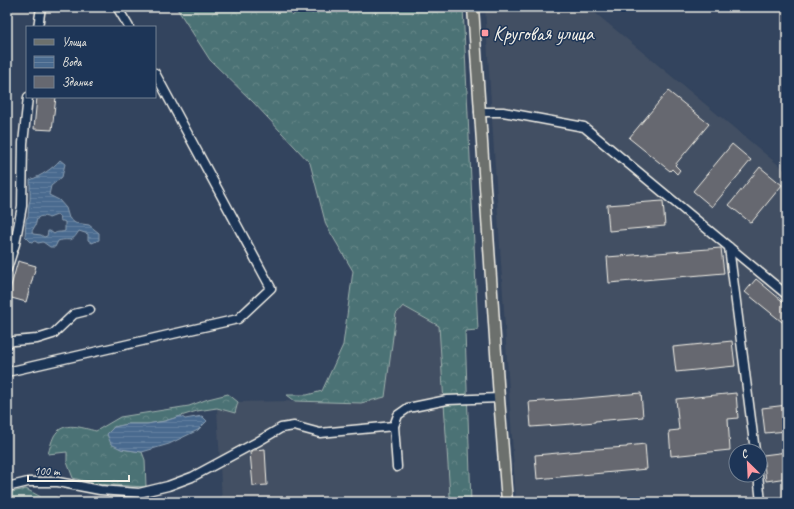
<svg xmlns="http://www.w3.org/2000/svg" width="794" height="509" viewBox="0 0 794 509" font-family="Caveat,sans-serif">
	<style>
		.built { fill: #424f63; fill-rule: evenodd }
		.forest { fill: url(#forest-crowns); stroke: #a0b2ae }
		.water { fill: url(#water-rules); stroke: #8da0b3; fill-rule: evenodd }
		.building { fill: #666870; stroke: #f4f1e8 }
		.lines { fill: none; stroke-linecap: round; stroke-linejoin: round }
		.minor-casing { stroke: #f4f1e8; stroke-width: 11 }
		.major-casing { stroke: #f4f1e8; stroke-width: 13 }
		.minor { stroke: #1d3557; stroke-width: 8 }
		.major { stroke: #6c706d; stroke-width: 10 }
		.poi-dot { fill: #ff9aa2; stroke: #1d3557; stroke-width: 1.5 }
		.labels { text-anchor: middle; stroke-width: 3; stroke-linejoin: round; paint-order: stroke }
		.poi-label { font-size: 20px; fill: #f4f1e8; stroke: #1d3557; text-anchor: start }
	</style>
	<defs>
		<pattern id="forest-crowns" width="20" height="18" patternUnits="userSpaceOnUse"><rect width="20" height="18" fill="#4b7274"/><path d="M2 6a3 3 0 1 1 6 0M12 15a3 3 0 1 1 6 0" fill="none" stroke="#668788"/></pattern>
		<pattern id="water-rules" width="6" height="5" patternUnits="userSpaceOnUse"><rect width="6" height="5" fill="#496a8f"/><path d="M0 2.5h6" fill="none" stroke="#64809f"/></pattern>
	</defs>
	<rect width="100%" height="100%" fill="#33445e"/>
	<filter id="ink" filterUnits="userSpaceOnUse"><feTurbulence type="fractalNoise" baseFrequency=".025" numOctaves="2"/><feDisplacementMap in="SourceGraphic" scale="8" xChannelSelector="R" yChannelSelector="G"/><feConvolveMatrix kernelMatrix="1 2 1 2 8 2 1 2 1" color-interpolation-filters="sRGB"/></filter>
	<g filter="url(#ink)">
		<!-- built -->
		<g class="built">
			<path d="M485 7H588L787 172V502H516ZM736 451H760V475H736Z"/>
			<polygon points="402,306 439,326 450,496 449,502 222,502 217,408 235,413 238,402 295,401 361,403 385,397 396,314"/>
		</g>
		<!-- forest -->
		<g class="forest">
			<polygon points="176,7 285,7 292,16 303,7 463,7 478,330 465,331 471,502 461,502 450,496 439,326 403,306 396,314 385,397 361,403 295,401 287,395 307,395 322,391 343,345 353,271 326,225 310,163 253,102 210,60"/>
			<path d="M228 394 238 402 235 413 217 408 197 411 165 421 147 424H128L114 427 107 434 121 449 142 452 145 460 146 487 96 484 73 478 67 462V452L48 454C50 448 51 442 54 436 63 420 82 428 96 431L120 417 189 406 208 399Z"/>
			<polygon points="26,489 41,497 56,497 71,502 7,502 7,493"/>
		</g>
		<!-- water -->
		<g class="water">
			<path d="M60 160 65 164 62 177 51 186 49 195 59 200 66 208 69 218 75 223 89 225 99 233V240L92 243 88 240V234L79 231C70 245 71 237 58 241L55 247H50L43 242 38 243 35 241 31 242 25 236 26 220 28 216 29 204 30 200V180C41 176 52 169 60 160ZM57 215 59 216 61 221H63L65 222V231C61 233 57 231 54 234L50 231H48L47 236 44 237 41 235 33 234 32 232C32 230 34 228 35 226 36 224 36 222 37 219 39 215 46 216 49 218Z"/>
			<polygon points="181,416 185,419 202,416 207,421 198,430 169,444 142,452 121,449 111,444 107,434 114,427 128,424 147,424 165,421"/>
		</g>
		<!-- building -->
		<g class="building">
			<polygon points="668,91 709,124 675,165 680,170 677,174 672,169 670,171 629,138"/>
			<polygon points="37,97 56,97 52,130 34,129"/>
			<polygon points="732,144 751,160 712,207 693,191"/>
			<polygon points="760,167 782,185 751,223 729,205"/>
			<polygon points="663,201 665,226 609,231 607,205"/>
			<polygon points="721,248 724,273 609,283 607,257"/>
			<polygon points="18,261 36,266 26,302 8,297"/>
			<polygon points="756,279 787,305 787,326 745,292"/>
			<polygon points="732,341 735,366 676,372 673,347"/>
			<polygon points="641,393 643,417 595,421 595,422 572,424 531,427 529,402 575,399"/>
			<polygon points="736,393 738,418 728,419 730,450 671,456 669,431 679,430 676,399"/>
			<polygon points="787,405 787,431 765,433 762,408"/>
			<polygon points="645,444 647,469 537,479 535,455 581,451 581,450 627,447 627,446"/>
			<polygon points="265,449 267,485 253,486 250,452 253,450"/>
			<polygon points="787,452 787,478 766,481 763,455"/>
		</g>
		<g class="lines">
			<defs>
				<g id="minor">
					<polyline points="117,7 129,27"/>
					<polyline points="38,27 41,7"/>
					<polyline points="479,112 503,112 584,127 787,295"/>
					<polyline points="729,247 755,451"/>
					<polyline points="7,269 15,244 22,206 23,143 28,97"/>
					<polyline points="7,343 14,341 37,339 53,334 74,314 90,310"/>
					<polyline points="7,372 238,319 271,288 155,73"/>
					<polyline points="397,467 394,426 398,415 408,408 447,400 499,398"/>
					<polyline points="758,475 761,502"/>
					<polyline points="7,487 28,482 58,482 100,490 139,493 168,486 192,477 257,442 281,428 294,426 320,433 394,426"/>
				</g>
				<polyline id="major" points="473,7 499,398 507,502"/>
			</defs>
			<!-- minor casing -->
			<use href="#minor" class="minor-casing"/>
			<!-- major casing -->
			<use href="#major" class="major-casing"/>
			<!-- minor -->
			<use href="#minor" class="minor"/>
			<!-- major -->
			<use href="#major" class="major"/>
		</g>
	</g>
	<!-- markers -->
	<rect class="poi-dot" x="481" y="29" width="8" height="8" rx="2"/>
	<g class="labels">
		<!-- poi labels -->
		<g class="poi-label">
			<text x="493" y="40">Круговая улица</text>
		</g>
	</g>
	<!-- margin -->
	<rect width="794" height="509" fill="none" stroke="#1d3557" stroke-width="24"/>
	<rect x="12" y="12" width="770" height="485" fill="none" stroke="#f4f1e8" stroke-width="1.5" filter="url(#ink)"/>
	<!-- legend -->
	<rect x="26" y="26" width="130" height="72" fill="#1d3557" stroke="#738091"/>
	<rect x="34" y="39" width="20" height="6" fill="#6c706d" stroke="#738091"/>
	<text x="62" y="46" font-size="12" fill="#f4f1e8">Улица</text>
	<rect x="34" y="56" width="20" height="12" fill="url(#water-rules)" stroke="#738091"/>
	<text x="62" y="66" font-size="12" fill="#f4f1e8">Вода</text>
	<rect x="34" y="76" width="20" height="12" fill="#666870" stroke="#738091"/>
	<text x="62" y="86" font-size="12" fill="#f4f1e8">Здание</text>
	<!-- north arrow -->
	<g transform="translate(748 463) rotate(336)"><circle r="19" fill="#1d3557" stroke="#738091"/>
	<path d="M0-3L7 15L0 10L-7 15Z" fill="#ff9aa2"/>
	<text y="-6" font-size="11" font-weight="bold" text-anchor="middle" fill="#f4f1e8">С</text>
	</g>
	<!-- scale -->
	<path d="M28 475v6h101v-6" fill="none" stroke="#f4f1e8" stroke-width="2"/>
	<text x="34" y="475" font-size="12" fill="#f4f1e8" stroke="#1d3557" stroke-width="3" paint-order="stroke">100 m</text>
</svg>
